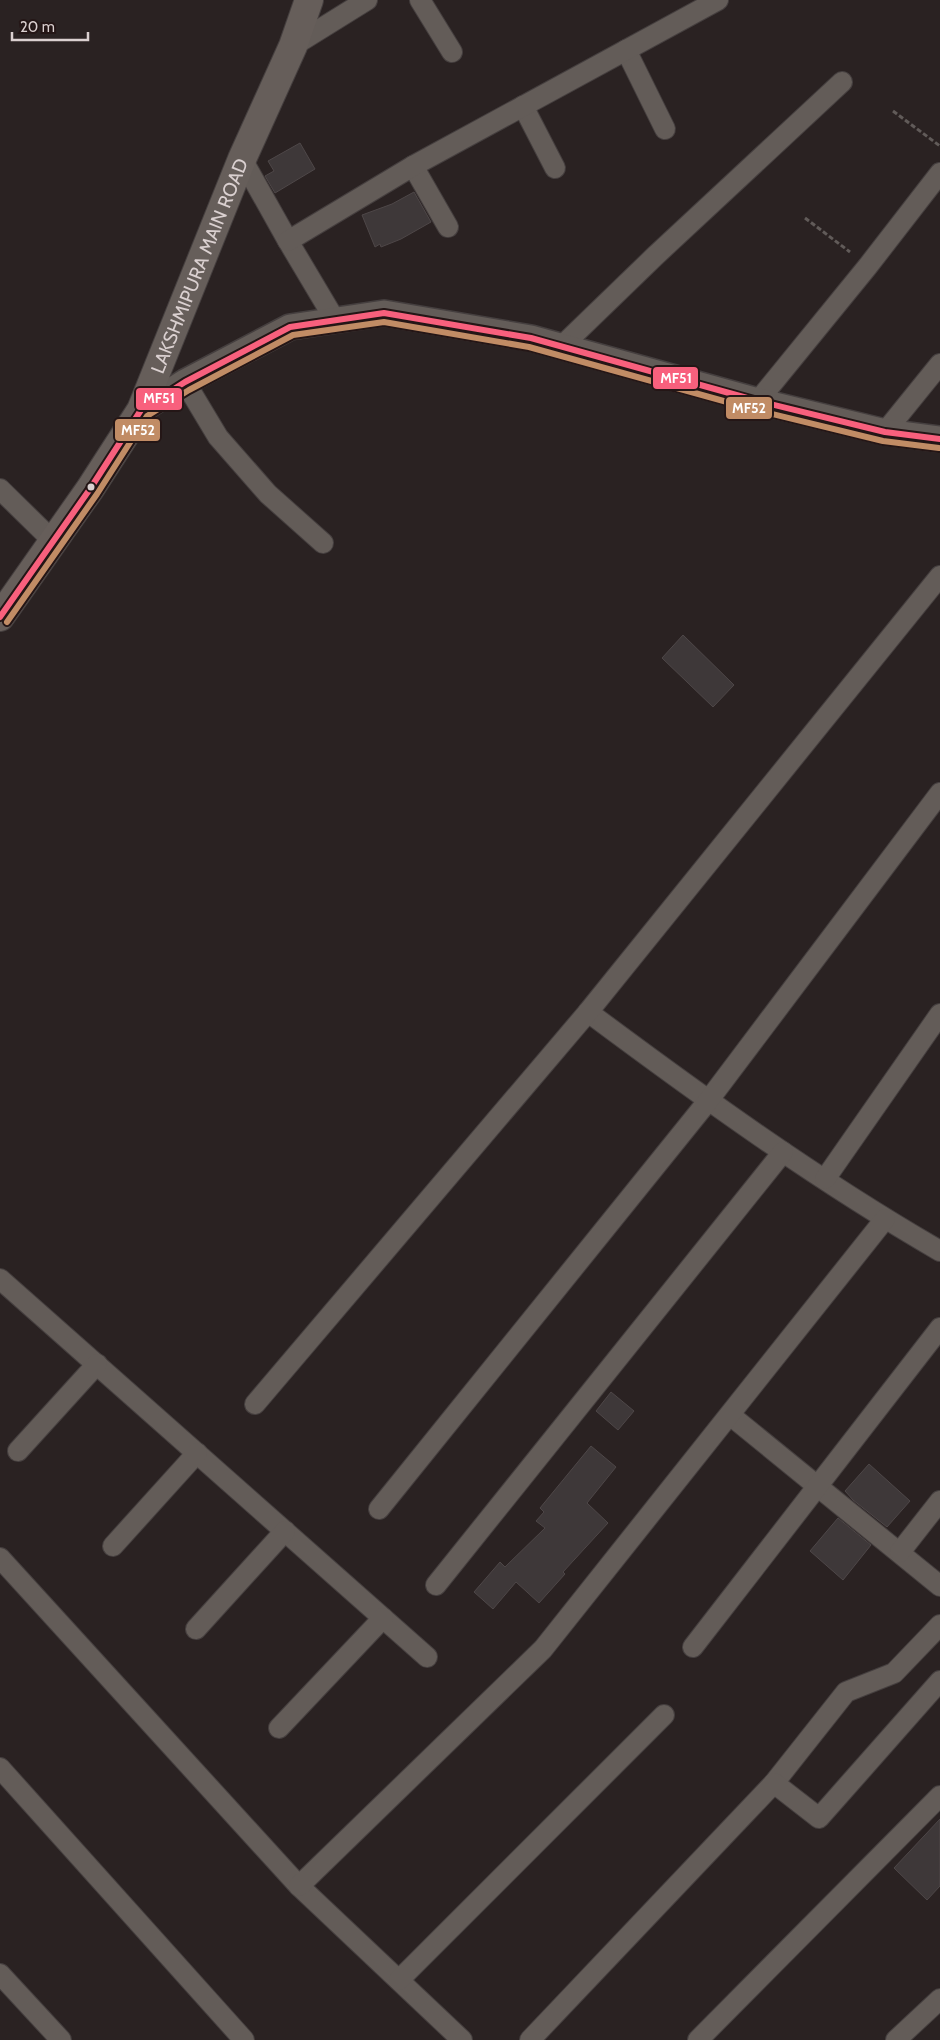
<svg xmlns="http://www.w3.org/2000/svg" width="940" height="2040" viewBox="0 0 940 2040" font-family="Cabin,sans-serif">
	<style>
		.building { fill: #3e3839; stroke: #4e4748 }
		.lines { fill: none; stroke-linecap: round; stroke-linejoin: round }
		.minor-casing { stroke: #453f3f; stroke-width: 22 }
		.tertiary-casing { stroke: #453f3f; stroke-width: 28 }
		.secondary-casing { stroke: #453f3f; stroke-width: 30 }
		.path { stroke: #615b59; stroke-width: 3; stroke-dasharray: 5 2.5; stroke-linecap: butt }
		.minor { stroke: #635c58; stroke-width: 20 }
		.tertiary { stroke: #635c58; stroke-width: 25 }
		.secondary { stroke: #665e5a; stroke-width: 28 }
		.bus-1-casing { stroke: #241616; stroke-width: 10 }
		.bus-2-casing { stroke: #241616; stroke-width: 10 }
		.bus-1 { stroke: #f8607d; stroke-width: 6 }
		.bus-2 { stroke: #c18c65; stroke-width: 6 }
		.bus-dot { fill: #dad0d0; stroke: #241616; stroke-width: 2 }
		.labels { text-anchor: middle; stroke-width: 4; stroke-linejoin: round; paint-order: stroke }
		.street-label { font-size: 19px; fill: #dad0d0; stroke: #241616 }
		.line-badge { stroke: #241616; stroke-width: 2 }
		.badge-label { font-size: 14px; text-anchor: middle; font-weight: bold; fill: #fff }
	</style>
	<rect width="100%" height="100%" fill="#2a2222"/>
	<!-- building -->
	<g class="building">
		<polygon points="300,143 315,169 275,193 265,176 274,171 268,161"/>
		<polygon points="414,192 431,222 401,239 381,247 380,244 375,247 362,215 392,204"/>
		<polygon points="683,635 734,685 713,707 662,658"/>
		<polygon points="611,1392 634,1411 618,1430 596,1411"/>
		<polygon points="591,1446 616,1467 587,1503 608,1523 563,1572 565,1574 539,1603 516,1582 493,1609 474,1592 500,1562 505,1567 545,1528 536,1521 544,1512 540,1508"/>
		<polygon points="869,1464 910,1501 887,1527 853,1500 845,1491"/>
		<polygon points="838,1518 871,1545 843,1580 810,1551"/>
		<polygon points="940,1819 940,1886 927,1900 894,1868"/>
	</g>
	<g class="lines">
		<defs>
			<g id="minor">
				<polyline points="420,0 452,52"/>
				<polyline points="293,46 367,0"/>
				<polyline points="626,50 665,129"/>
				<polyline points="523,106 555,168"/>
				<polyline points="242,159 288,241 335,320"/>
				<polyline points="413,166 448,227"/>
				<polyline points="288,241 413,166 718,0"/>
				<polyline points="561,347 654,257 842,82"/>
				<polyline points="185,382 218,437 268,494 323,543"/>
				<polyline points="758,401 868,266 940,173"/>
				<polyline points="885,432 940,364"/>
				<polyline points="0,489 53,541"/>
				<path d="M588 1012C702 1097 817 1180 940 1251"/>
				<polyline points="825,1179 940,1014"/>
				<polyline points="0,1279 427,1657"/>
				<polyline points="255,1404 588,1012 940,576"/>
				<polyline points="730,1415 940,1586"/>
				<polyline points="18,1451 97,1364"/>
				<polyline points="379,1509 708,1101 940,793"/>
				<polyline points="113,1546 197,1453"/>
				<polyline points="900,1552 940,1501"/>
				<polyline points="0,1558 299,1886 462,2040"/>
				<polyline points="436,1585 783,1152"/>
				<polyline points="196,1629 285,1531"/>
				<polyline points="693,1647 940,1328"/>
				<polyline points="279,1728 383,1618"/>
				<polyline points="0,1768 244,2040"/>
				<polyline points="774,1783 846,1692 894,1673 940,1625"/>
				<polyline points="299,1886 543,1649 885,1219"/>
				<polyline points="0,1974 61,2040"/>
				<polyline points="399,1980 664,1715"/>
				<polyline points="530,2040 774,1783 819,1818 940,1681"/>
				<polyline points="698,2040 940,1796"/>
				<polyline points="896,2040 940,1999"/>
			</g>
			<polyline id="tertiary" points="141,410 185,382 290,327 384,313 531,338 758,401 885,432 940,439"/>
			<g id="secondary">
				<path id="s1" d="M0 617 90 489 141 410 242 159 293 46 309 0"/>
			</g>
		</defs>
		<!-- minor casing -->
		<use href="#minor" class="minor-casing"/>
		<!-- tertiary casing -->
		<use href="#tertiary" class="tertiary-casing"/>
		<!-- secondary casing -->
		<use href="#secondary" class="secondary-casing"/>
		<!-- path -->
		<g class="path">
			<polyline points="893,111 940,146"/>
			<polyline points="805,218 850,252"/>
		</g>
		<!-- minor -->
		<use href="#minor" class="minor"/>
		<!-- tertiary -->
		<use href="#tertiary" class="tertiary"/>
		<!-- secondary -->
		<use href="#secondary" class="secondary"/>
		<defs>
			<polyline id="bus-1" points="0,617 90,489 141,410 185,382 290,327 384,313 531,338 758,401 885,432 940,439"/>
			<polyline id="bus-2" points="7,622 97,494 147,416 189,390 293,335 384,322 529,347 756,410 883,441 939,448"/>
		</defs>
		<!-- bus-1 casing -->
		<use href="#bus-1" class="bus-1-casing"/>
		<!-- bus-2 casing -->
		<use href="#bus-2" class="bus-2-casing"/>
		<!-- bus-1 -->
		<use href="#bus-1" class="bus-1"/>
		<!-- bus-2 -->
		<use href="#bus-2" class="bus-2"/>
	</g>
	<!-- markers -->
	<circle class="bus-dot" cx="91" cy="487" r="4.5"/>
	<g class="labels">
		<!-- street labels -->
		<g class="street-label">
			<text dy="7" stroke="none"><textPath href="#s1" startOffset="406">LAKSHMIPURA MAIN ROAD</textPath></text>
		</g>
	</g>
	<g class="line-badge">
		<rect x="652" y="366" width="47" height="24" rx="5" fill="#f8607d"/>
		<rect x="135" y="387" width="48" height="24" rx="5" fill="#f8607d"/>
		<rect x="725" y="396" width="48" height="24" rx="5" fill="#c18c65"/>
		<rect x="114" y="418" width="47" height="24" rx="5" fill="#c18c65"/>
	</g>
	<g class="badge-label">
		<text x="676" y="383">MF51</text>
		<text x="159" y="403">MF51</text>
		<text x="749" y="413">MF52</text>
		<text x="138" y="435">MF52</text>
	</g>
	<!-- scale -->
	<path d="M12 32v8h76v-8" fill="none" stroke="#dad0d0" stroke-width="2.5"/>
	<text x="20" y="32" font-size="15" fill="#dad0d0" stroke="#241616" stroke-width="4" paint-order="stroke">20 m</text>
</svg>
